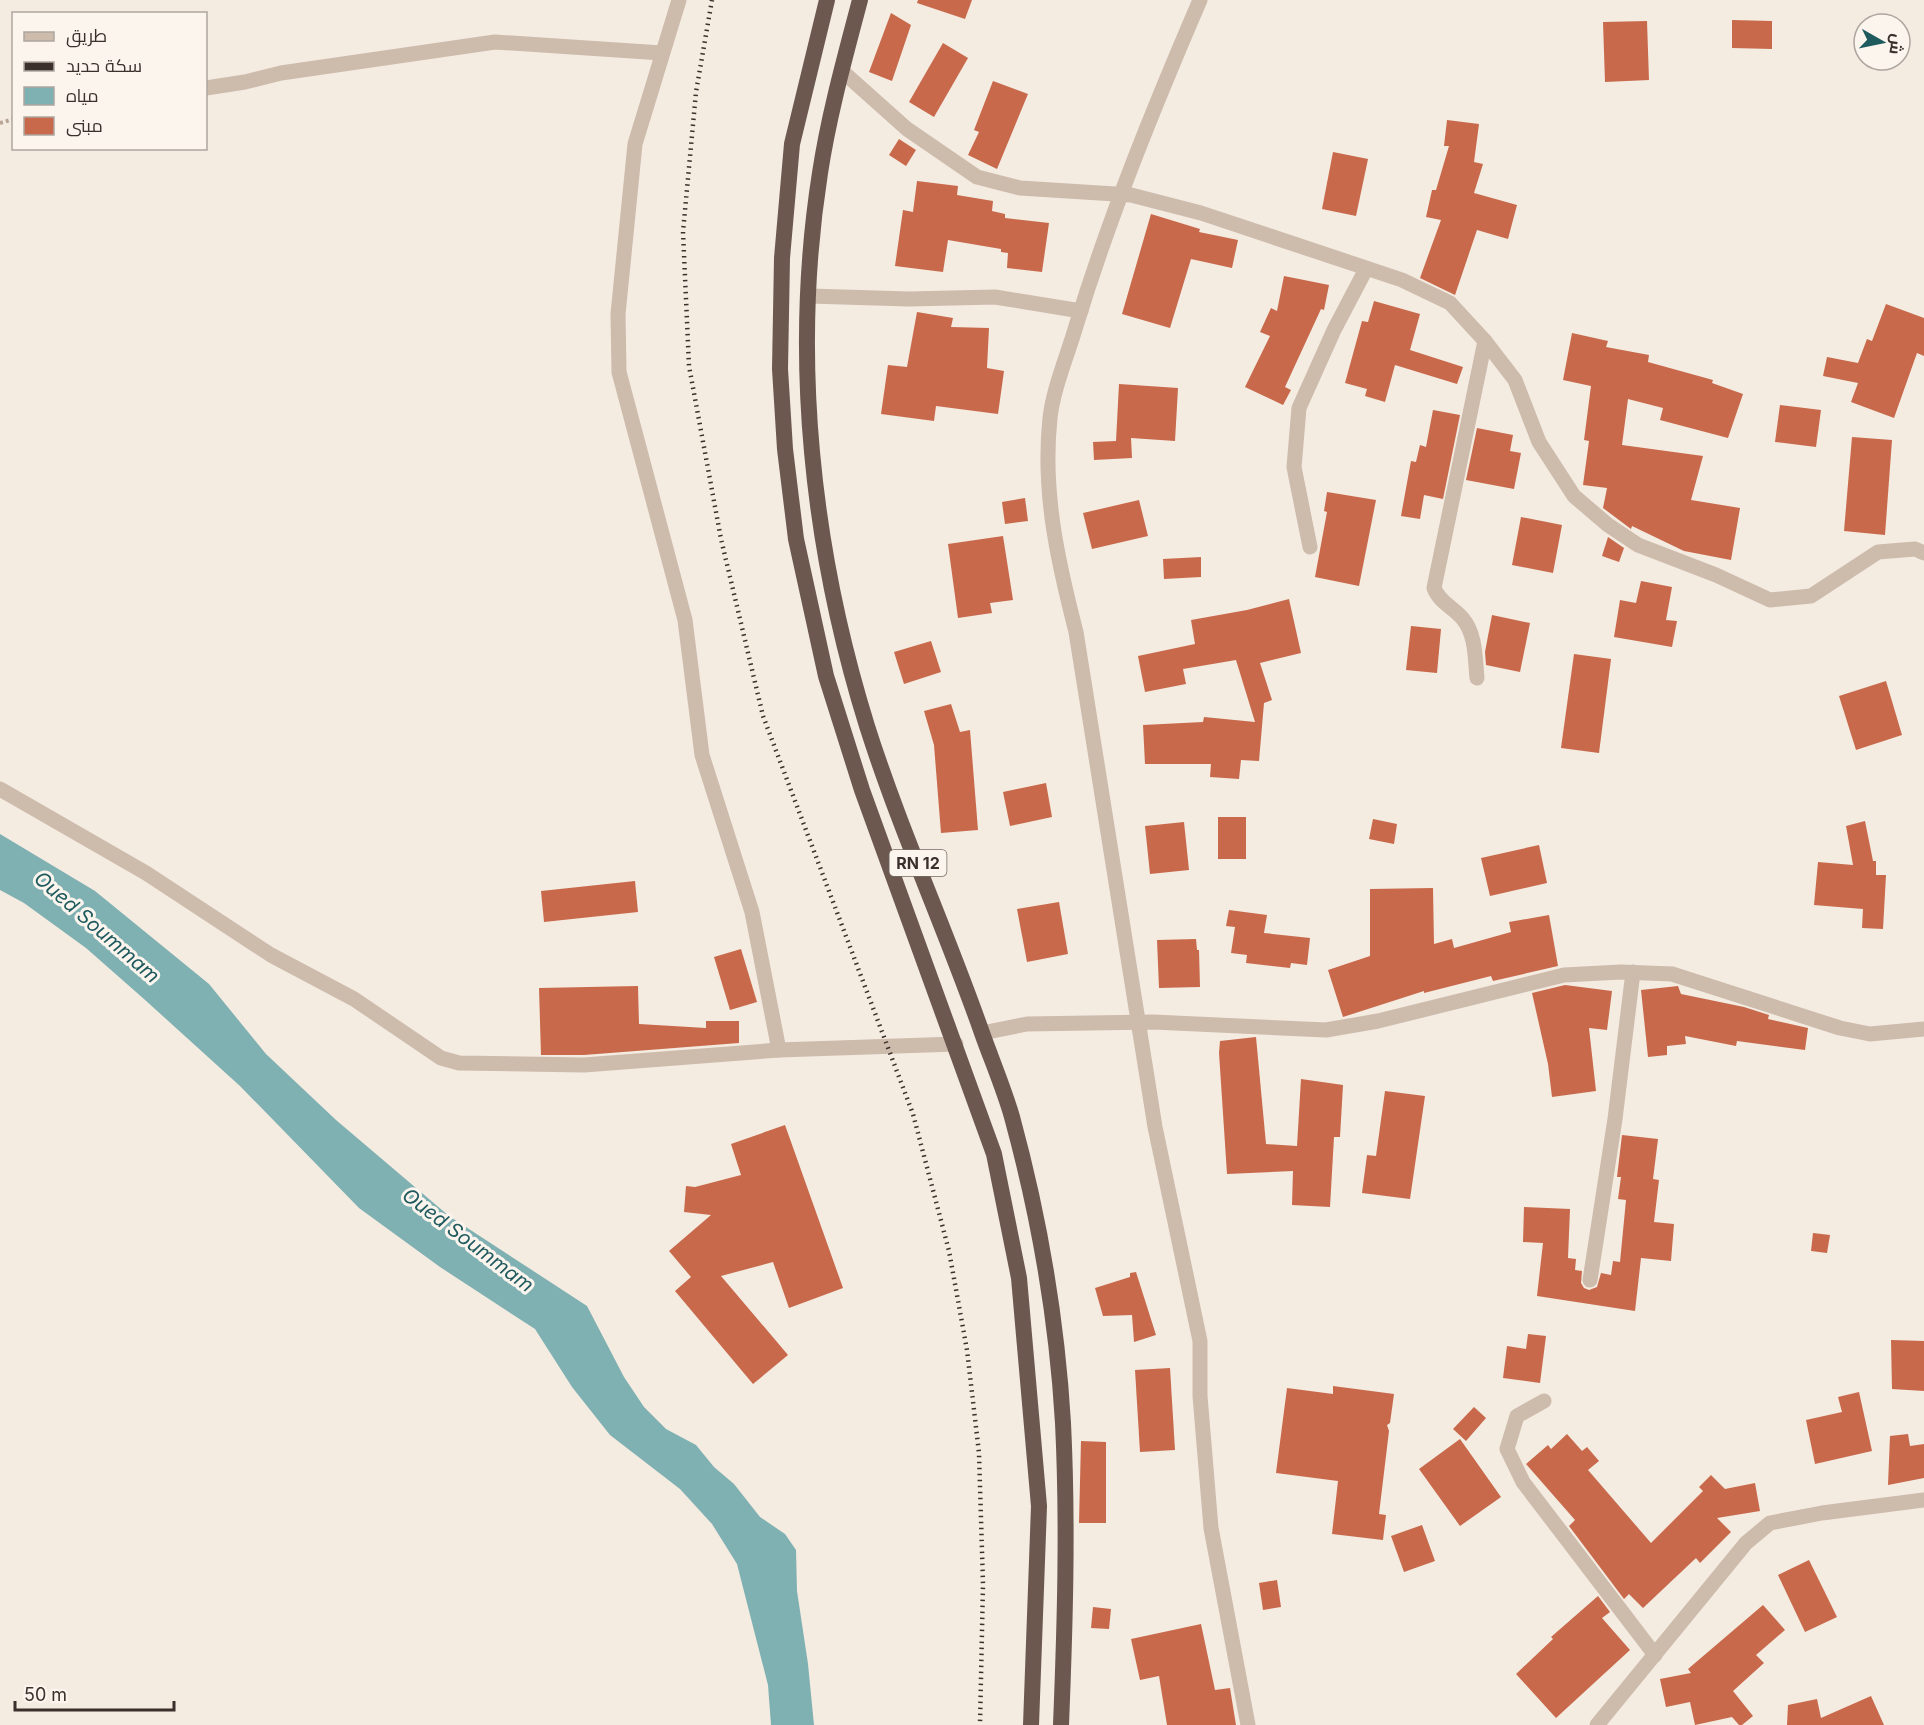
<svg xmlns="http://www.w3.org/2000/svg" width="1924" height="1725" viewBox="0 0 1924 1725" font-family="Inter,Cairo,sans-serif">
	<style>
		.water { fill: #7fb0b2 }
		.building { fill: #c8694b }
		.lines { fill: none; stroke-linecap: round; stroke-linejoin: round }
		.path { stroke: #b9a596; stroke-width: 4; stroke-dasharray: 3 3; stroke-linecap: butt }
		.minor { stroke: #cdbbac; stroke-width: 15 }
		.trunk { stroke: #6c584f; stroke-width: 16 }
		.rail { stroke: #3b302b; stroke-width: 4.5; stroke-dasharray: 1.5 4.5; stroke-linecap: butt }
		.labels { text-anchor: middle; stroke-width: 6; stroke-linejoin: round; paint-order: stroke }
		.shield { fill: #fbf5ee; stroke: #756b66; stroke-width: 1.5 }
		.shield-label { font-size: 16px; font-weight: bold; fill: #3b302b }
		.water-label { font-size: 20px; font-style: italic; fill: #1f5a5e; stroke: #fbf5ee }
	</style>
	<rect width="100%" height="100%" fill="#f4ebe1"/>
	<!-- water -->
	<polygon class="water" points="0,834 95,891 209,984 266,1054 336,1120 449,1216 587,1306 624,1377 644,1407 666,1429 696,1445 714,1467 734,1484 760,1517 785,1534 796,1550 797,1591 808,1664 814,1725 771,1725 768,1685 737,1564 712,1524 680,1489 610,1435 572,1387 535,1329 440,1267 359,1208 240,1086 144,999 86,948 24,903 0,890"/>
	<!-- building -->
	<g class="building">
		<polygon points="918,0 972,0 965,19 917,3"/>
		<polygon points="891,13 911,25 892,81 869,72"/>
		<polygon points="1732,20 1772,21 1772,49 1732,48"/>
		<polygon points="1647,21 1649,80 1605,82 1603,22"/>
		<polygon points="943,43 968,58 934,117 909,102"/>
		<polygon points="993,81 1028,94 997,169 968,155 979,132 974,130"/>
		<polygon points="1447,120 1479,124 1474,162 1483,164 1474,193 1517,205 1508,239 1477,230 1455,295 1420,278 1441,220 1426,217 1432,190 1436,190 1449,146 1444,146"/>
		<polygon points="899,139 916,150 906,166 889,155"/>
		<polygon points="1333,152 1368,159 1356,216 1322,209"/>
		<polygon points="917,181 958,186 957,195 993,201 992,211 1005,214 1005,218 1049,223 1042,272 1007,268 1008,253 1001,252 1001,249 948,240 943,272 895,266 903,210 913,212"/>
		<polygon points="1151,214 1200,229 1199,232 1238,240 1232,268 1191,259 1170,328 1122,314"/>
		<polygon points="1284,276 1329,285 1324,310 1321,309 1285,387 1291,390 1283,405 1245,387 1270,336 1260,332 1271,308 1277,311"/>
		<polygon points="1374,301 1420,314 1410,350 1463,367 1457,384 1395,365 1385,402 1365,396 1367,389 1345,383 1362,321 1368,322"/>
		<polygon points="1886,304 1924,318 1924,356 1917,353 1894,418 1851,402 1858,383 1823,376 1827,357 1858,363 1867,339 1872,341"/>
		<polygon points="917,312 953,318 951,327 989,328 987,368 1004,371 998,414 936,406 934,421 881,414 888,365 907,367"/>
		<polygon points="1572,333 1608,341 1606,347 1649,355 1648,362 1713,380 1712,383 1743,394 1728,438 1660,420 1663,408 1628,399 1622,445 1703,456 1691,500 1740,508 1731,560 1684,551 1632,526 1631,529 1603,508 1607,488 1583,485 1589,441 1584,440 1591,386 1563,380"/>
		<polygon points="1119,384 1178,388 1175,441 1131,438 1132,458 1094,460 1093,442 1116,441"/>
		<polygon points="1780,405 1821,410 1816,447 1775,442"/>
		<polygon points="1433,410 1460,415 1443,499 1424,495 1420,519 1401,516 1411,461 1416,462 1420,445 1426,447"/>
		<polygon points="1477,428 1513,435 1510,451 1521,453 1514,489 1466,480"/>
		<polygon points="1852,437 1892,440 1885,535 1844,531"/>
		<polygon points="1327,492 1376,500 1359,586 1315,577 1327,512 1324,511"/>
		<polygon points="1025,498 1028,521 1005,524 1002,502"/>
		<polygon points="1139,500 1148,536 1092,549 1083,513"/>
		<polygon points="1521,517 1562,525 1553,573 1512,565"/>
		<polygon points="1003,536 1013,600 990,603 992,613 958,618 948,544"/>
		<polygon points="1608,537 1624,548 1619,562 1602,556"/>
		<polygon points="1201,557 1201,577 1164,579 1163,559"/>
		<polygon points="1641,581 1672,587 1666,620 1677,621 1672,647 1614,637 1620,600 1636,603"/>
		<polygon points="1289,599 1301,653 1260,663 1272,700 1264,703 1259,761 1241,760 1239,779 1210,777 1211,764 1145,764 1143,725 1203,722 1204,717 1255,722 1236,660 1183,669 1186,684 1145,692 1138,656 1195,644 1191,620 1247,610"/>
		<polygon points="1492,615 1530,623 1520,672 1486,665 1485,652"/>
		<polygon points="1411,626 1441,629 1437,673 1406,670"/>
		<polygon points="931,641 941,672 904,684 894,652"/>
		<polygon points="1574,654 1611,659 1599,753 1561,748"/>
		<polygon points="1886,681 1902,735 1856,750 1839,696"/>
		<polygon points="951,704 960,732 970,730 978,830 941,833 934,745 924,711"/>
		<polygon points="1046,783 1052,817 1010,826 1003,792"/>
		<rect x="1218" y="817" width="28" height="42"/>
		<polygon points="1373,819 1397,824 1394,844 1369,839"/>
		<polygon points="1865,821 1873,861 1876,861 1876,875 1886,875 1883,929 1862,928 1863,909 1814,905 1818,862 1853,865 1846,826"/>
		<polygon points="1184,822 1189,870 1150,874 1145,826"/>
		<polygon points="1539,845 1547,883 1490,896 1481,858"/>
		<polygon points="635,881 638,912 544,922 541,891"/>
		<polygon points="1433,888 1434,944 1452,939 1454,948 1511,932 1509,922 1549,915 1558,966 1493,981 1491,976 1424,993 1424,991 1343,1017 1328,970 1370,956 1370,889"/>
		<polygon points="1059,902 1068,954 1027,962 1017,909"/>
		<polygon points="1229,910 1267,915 1264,933 1310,938 1307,965 1291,963 1290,968 1246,963 1247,955 1231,953 1235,927 1226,926"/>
		<polygon points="1196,939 1197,950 1199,950 1200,987 1159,988 1157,940"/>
		<polygon points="741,949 757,1002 730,1010 714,957"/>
		<polygon points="1565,985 1612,991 1607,1030 1589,1028 1596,1091 1552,1097 1548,1064 1532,993"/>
		<polygon points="638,986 639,1024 706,1028 706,1021 739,1021 739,1043 584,1055 541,1055 539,988"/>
		<polygon points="1678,986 1681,994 1744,1007 1769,1015 1768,1019 1808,1028 1805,1050 1737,1041 1736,1046 1685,1036 1686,1044 1667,1046 1667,1055 1648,1057 1641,990"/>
		<polygon points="1256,1037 1266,1144 1297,1146 1301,1079 1343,1085 1340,1137 1334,1137 1330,1207 1292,1205 1293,1171 1227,1174 1219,1053 1220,1041"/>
		<polygon points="1385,1091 1425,1096 1410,1199 1362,1193 1367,1155 1376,1156"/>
		<polygon points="785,1125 843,1288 789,1308 773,1262 721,1276 788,1355 753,1384 675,1291 691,1277 669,1251 711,1215 684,1212 686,1186 695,1187 741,1175 731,1144"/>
		<polygon points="1622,1135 1658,1139 1653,1179 1659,1180 1654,1222 1674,1224 1671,1261 1641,1258 1635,1311 1537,1296 1543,1243 1523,1242 1524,1207 1570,1209 1568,1258 1576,1259 1575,1270 1582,1271 1581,1283 1584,1288 1589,1290 1597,1287 1601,1273 1611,1275 1613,1261 1620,1262 1626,1200 1618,1199 1621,1177 1617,1177"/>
		<polygon points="1813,1233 1830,1235 1827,1253 1811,1251"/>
		<polygon points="1136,1272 1156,1335 1134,1342 1132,1315 1103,1316 1095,1288 1130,1277 1130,1273"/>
		<polygon points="1528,1334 1546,1336 1540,1383 1503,1378 1507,1346 1526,1349"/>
		<polygon points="1891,1340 1924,1341 1924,1391 1892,1389"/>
		<polygon points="1170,1368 1175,1450 1140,1452 1135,1370"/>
		<polygon points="1333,1386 1394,1394 1390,1423 1387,1425 1389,1431 1379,1514 1386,1515 1383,1540 1332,1534 1338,1481 1276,1473 1287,1388 1333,1394"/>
		<polygon points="1859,1392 1872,1451 1815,1464 1806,1420 1842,1412 1838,1397"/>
		<polygon points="1474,1407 1486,1418 1466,1441 1453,1429"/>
		<polygon points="1567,1434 1582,1451 1587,1447 1599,1461 1588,1470 1651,1543 1703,1491 1699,1487 1711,1475 1725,1489 1755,1483 1760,1511 1717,1518 1731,1532 1700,1563 1696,1558 1643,1608 1629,1594 1624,1599 1569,1526 1575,1520 1526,1464 1548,1445 1551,1449"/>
		<polygon points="1908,1434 1910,1446 1924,1444 1924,1478 1888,1485 1890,1436"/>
		<polygon points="1460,1439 1501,1497 1460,1526 1419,1469"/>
		<polygon points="1081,1441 1106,1442 1106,1523 1079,1523"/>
		<polygon points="1422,1525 1435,1561 1404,1572 1391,1536"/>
		<polygon points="1809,1560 1837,1617 1805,1632 1778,1575"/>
		<polygon points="1277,1580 1281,1607 1263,1610 1259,1583"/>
		<polygon points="1598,1596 1610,1612 1602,1618 1630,1650 1556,1718 1516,1674 1553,1639 1551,1637"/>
		<polygon points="1763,1605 1785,1630 1756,1655 1764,1663 1733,1691 1753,1716 1742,1725 1739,1725 1732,1717 1695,1725 1690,1702 1666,1707 1660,1679 1691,1673 1688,1669"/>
		<polygon points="1093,1607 1111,1609 1109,1629 1091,1628"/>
		<polygon points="1201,1624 1215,1690 1230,1688 1236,1725 1167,1725 1159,1676 1140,1680 1131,1639"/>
		<polygon points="1871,1696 1884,1725 1787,1725 1788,1705 1817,1699 1821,1718"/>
	</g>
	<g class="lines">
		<!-- path -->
		<polyline class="path" points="0,123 14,119"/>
		<!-- minor -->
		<g class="minor">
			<polyline points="679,0 635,144 618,314 619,372 685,620 702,755 752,912 779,1050"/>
			<path d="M1200 0C1154 107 1110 215 1076 326 1068 354 1053 389 1050 418 1042 492 1058 562 1076 632L1155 1127 1200 1341V1396L1211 1528 1248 1725"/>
			<polyline points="842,71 907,129 977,177 1020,188 1131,195 1201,213 1402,280 1450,303 1485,341 1515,380 1539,442 1574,496 1608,525 1638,545 1716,575 1770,600 1811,596 1878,552 1915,549 1924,553"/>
			<polyline points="206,88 245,82 281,73 495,42 662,53"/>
			<polyline points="809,296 909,299 995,297 1081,311"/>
			<polyline points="1310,547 1294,467 1299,408 1334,330 1366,269"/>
			<path d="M1477 678C1475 658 1476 635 1463 619 1454 608 1439 602 1434 588L1485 341"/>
			<polyline points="0,789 146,873 271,955 354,999 441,1058 459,1063 584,1065 779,1050 956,1044"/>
			<polyline points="982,1033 1027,1024 1153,1022 1326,1030 1378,1021 1564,975 1621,972 1672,974 1840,1028 1870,1034 1924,1029"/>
			<polyline points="1590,1280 1615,1119 1633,972"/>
			<polyline points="1544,1401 1517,1416 1507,1449 1523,1482 1655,1655"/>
			<polyline points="1597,1725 1746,1543 1770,1523 1822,1513 1924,1500"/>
		</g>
		<!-- trunk -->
		<g class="trunk">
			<polyline points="827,0 792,144 782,258 780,369 785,449 796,539 826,676 862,790 994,1154 1019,1278 1039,1506 1031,1725"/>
			<path d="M860 0C845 57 829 114 820 173 791 357 812 549 867 726 900 830 946 930 982 1033 992 1061 1004 1089 1012 1117 1039 1216 1057 1320 1063 1423 1068 1524 1065 1625 1061 1725"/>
		</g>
		<!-- rail -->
		<polyline class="rail" points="712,0 696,92 683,232 689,366 721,539 763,716 913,1114 949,1251 967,1350 979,1453 983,1584 980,1725"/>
	</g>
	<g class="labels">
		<!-- shield labels -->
		<rect class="shield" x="889.5" y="850" width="57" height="26" rx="4.5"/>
		<g class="shield-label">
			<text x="918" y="869">RN 12</text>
		</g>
		<!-- water labels -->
		<g class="water-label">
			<text transform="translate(97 927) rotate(41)" y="7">Oued Soummam</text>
			<text transform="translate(468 1240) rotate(37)" y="7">Oued Soummam</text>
		</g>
	</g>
	<!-- legend -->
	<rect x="12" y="12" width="195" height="138" fill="#fbf5ee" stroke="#aea6a0" stroke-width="1.5"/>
	<rect x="24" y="32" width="30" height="9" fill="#cdbbac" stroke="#aea6a0" stroke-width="1.5"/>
	<text x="66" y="42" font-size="18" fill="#3b302b">طريق</text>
	<rect x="24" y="62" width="30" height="9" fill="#3b302b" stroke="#aea6a0" stroke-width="1.5"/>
	<text x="66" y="72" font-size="18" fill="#3b302b">سكة حديد</text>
	<rect x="24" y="87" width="30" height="18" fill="#7fb0b2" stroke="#aea6a0" stroke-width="1.5"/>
	<text x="66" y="102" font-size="18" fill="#3b302b">مياه</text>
	<rect x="24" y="117" width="30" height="18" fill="#c8694b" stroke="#aea6a0" stroke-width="1.5"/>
	<text x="66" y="132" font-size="18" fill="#3b302b">مبنى</text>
	<!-- north arrow -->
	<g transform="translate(1882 42) rotate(99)"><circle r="28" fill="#fbf5ee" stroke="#aea6a0" stroke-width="1.5"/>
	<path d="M0-4.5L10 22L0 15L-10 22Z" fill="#1f5a5e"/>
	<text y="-9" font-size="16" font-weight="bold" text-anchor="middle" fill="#3b302b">ش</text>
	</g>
	<!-- scale -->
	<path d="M15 1701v9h159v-9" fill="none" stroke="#3b302b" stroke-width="3"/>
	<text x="24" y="1701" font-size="18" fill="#3b302b" stroke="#fbf5ee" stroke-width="4.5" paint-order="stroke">50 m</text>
</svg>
